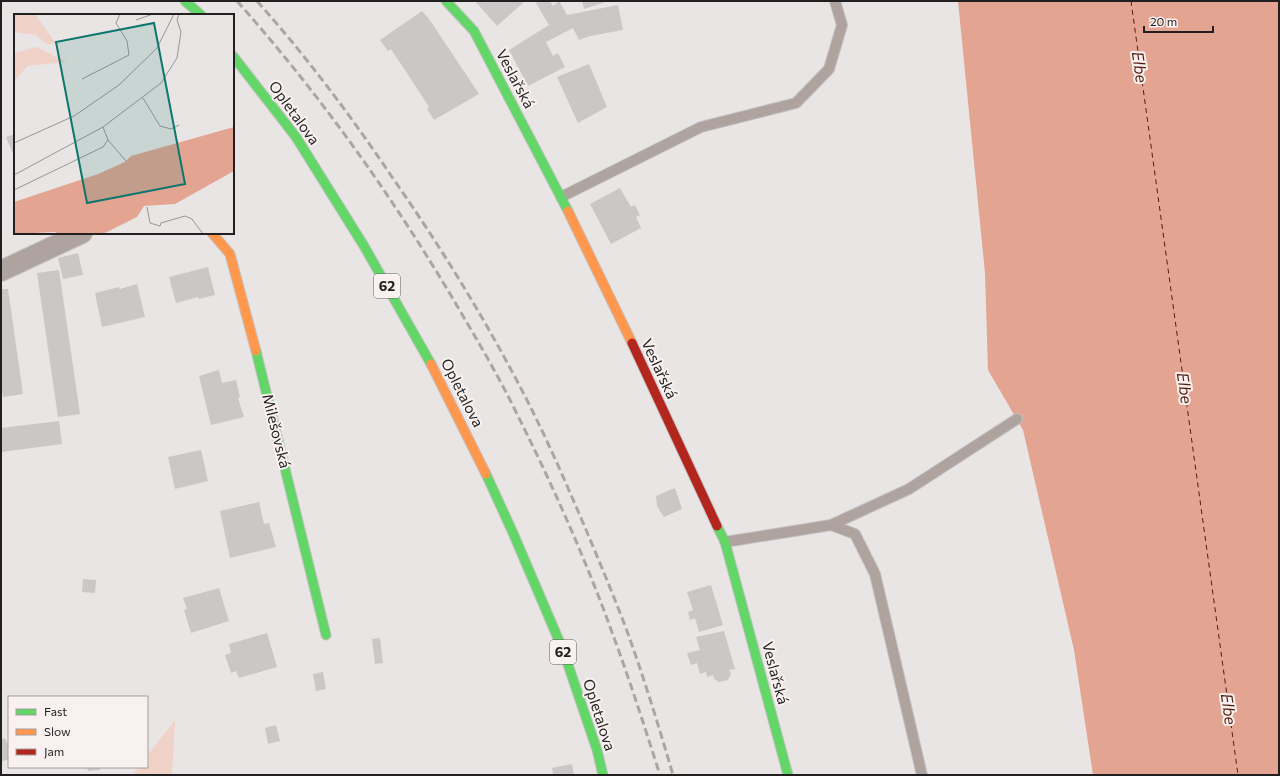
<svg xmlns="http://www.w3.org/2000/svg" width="1280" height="776" viewBox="0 0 1280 776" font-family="Commissioner,sans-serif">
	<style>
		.green { fill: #f0d2c9 }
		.water { fill: #e3a492 }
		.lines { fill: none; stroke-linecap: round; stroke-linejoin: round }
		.ferry { stroke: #551e0e; stroke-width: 1; stroke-dasharray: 5 4; stroke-linecap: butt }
		.building { fill: #cac7c6 }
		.lane-casing { stroke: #c4c2c1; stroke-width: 12 }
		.street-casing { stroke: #c4c2c1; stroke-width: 22 }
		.fast-casing { stroke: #c4c2c1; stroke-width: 11 }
		.slow-casing { stroke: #c4c2c1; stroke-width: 11 }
		.jam-casing { stroke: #c4c2c1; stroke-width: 11 }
		.lane { stroke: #afa3a0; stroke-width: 10 }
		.street { stroke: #afa3a0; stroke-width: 20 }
		.fast { stroke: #63d668; stroke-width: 9 }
		.slow { stroke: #ff974d; stroke-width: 9 }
		.jam { stroke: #b3261e; stroke-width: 9 }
		.rail { stroke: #ada5a4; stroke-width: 3; stroke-dasharray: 8 4; stroke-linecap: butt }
		.labels { text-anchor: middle; stroke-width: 4; stroke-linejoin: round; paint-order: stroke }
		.shield { fill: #f8f1f0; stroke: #625e5e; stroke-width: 1 }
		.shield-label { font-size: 14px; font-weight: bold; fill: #211f1f }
		.street-label { font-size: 15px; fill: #211f1f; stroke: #f8f1f0 }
		.water-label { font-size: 16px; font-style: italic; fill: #551e0e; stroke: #f8f1f0 }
		.inset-river { fill: none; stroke: #e3a492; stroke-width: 2 }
		.inset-road { fill: none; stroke: #999695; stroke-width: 1 }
		.view { fill: #0f766e; fill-opacity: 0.15; stroke: #0f766e; stroke-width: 2 }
		.inset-edge { fill: none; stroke: #211f1f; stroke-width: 2 }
	</style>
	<rect width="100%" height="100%" fill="#e9e5e4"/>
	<!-- green -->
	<polygon class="green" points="175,720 172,775 133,775 139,767 147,767 147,756"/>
	<!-- water -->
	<polygon class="water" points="958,1 1279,1 1279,775 1093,775 1074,650 1023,430 988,370 985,273"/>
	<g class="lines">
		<!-- ferry -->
		<polyline class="ferry" points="1131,1 1238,775"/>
	</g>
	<!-- building -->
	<g class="building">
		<polygon points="475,1 522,1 523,3 497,26"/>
		<polygon points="540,1 550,1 553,6 559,1 567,15 618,5 623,30 590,36 579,40 573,28 546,42 553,56 558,53 565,67 528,86 509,50 549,25 536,3"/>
		<polygon points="582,1 609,1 584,9"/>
		<polygon points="422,11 429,19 479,94 434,120 427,109 429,107 411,79 391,49 388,51 380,40"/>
		<polygon points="589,64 607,107 578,123 557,77"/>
		<polygon points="15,134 15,155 14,156 6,137"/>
		<polygon points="620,188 631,207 635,205 640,215 636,217 641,228 611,244 590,204"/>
		<polygon points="78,253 83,275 63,279 58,258"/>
		<polygon points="208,267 215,295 199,299 198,297 176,303 169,277"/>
		<polygon points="59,270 80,414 58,417 37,273"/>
		<polygon points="137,284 145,317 102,327 95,293 119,287 120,289"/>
		<polygon points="1,289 8,289 23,394 3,397 1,384"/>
		<polygon points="219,370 222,383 236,380 240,397 238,398 244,417 211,425 199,376"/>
		<polygon points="59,421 62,444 1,452 1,428"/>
		<polygon points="201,450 208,481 175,489 168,457"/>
		<polygon points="675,488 682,509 664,517 657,506 656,496"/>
		<polygon points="259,502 264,524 269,523 276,547 230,558 220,511"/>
		<polygon points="83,579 96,580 95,593 82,592"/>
		<polygon points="711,585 723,625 699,632 695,618 690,620 688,612 693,610 687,592"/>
		<polygon points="219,588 229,621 191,633 184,610 187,609 183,598"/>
		<polygon points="724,631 735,669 729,670 731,674 728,680 719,682 714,679 713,675 707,677 706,672 700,674 697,663 691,665 687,653 700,650 696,637"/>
		<polygon points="267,633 277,667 239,678 236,671 231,673 225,655 231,653 229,644"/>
		<polygon points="380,638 383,663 375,664 372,639"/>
		<polygon points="323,672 326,689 316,691 313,674"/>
		<polygon points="276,725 280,741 268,744 265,728"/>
		<polygon points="5,738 7,743 9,743 9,759 1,762 1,740"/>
		<polygon points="572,764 574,775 553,775 552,768"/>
		<polygon points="87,767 99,767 100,770 88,771"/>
	</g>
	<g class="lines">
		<defs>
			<g id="lane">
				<polyline points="561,197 701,127 796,103 829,69 842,25 835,1"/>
				<polyline points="831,525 855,534 875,574 922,775"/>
				<polyline points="725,542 831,525 909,489 1017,419"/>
			</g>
			<polyline id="street" points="1,271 82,233"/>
			<g id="fast">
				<polyline points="185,1 201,15"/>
				<polyline points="446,1 474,31 568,211"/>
				<polyline points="233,56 296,137 364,246 431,364"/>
				<polyline points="256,351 326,635"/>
				<polyline points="486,474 513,533 563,650 597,750 603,775"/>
				<polyline points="717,526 725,542 788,775"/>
			</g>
			<g id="slow">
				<polyline points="568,211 632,343"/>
				<polyline points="212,233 230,254 256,351"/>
				<polyline points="431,364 486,474"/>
			</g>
			<polyline id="jam" points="632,343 717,526"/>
		</defs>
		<!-- lane casing -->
		<use href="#lane" class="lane-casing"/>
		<!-- street casing -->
		<use href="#street" class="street-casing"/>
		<!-- fast casing -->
		<use href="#fast" class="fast-casing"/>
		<!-- slow casing -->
		<use href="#slow" class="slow-casing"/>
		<!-- jam casing -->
		<use href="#jam" class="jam-casing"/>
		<!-- lane -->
		<use href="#lane" class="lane"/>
		<!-- street -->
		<use href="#street" class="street"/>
		<!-- fast -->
		<use href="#fast" class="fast"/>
		<!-- slow -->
		<use href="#slow" class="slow"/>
		<!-- jam -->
		<use href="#jam" class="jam"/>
		<!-- rail -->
		<g class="rail">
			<path d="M237 1C323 98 398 204 463 316 482 348 501 381 517 414 553 486 586 560 613 635 630 681 645 728 660 775"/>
			<path d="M257 1C306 56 351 116 392 177 443 250 490 327 530 406 547 440 563 476 578 511 595 551 612 591 627 631 644 678 659 727 673 775"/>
		</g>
	</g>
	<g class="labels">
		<!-- shield labels -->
		<g class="shield">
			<rect x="374" y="274" width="26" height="24" rx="3"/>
			<rect x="550" y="640" width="26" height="24" rx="3"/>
		</g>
		<g class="shield-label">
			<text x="387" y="291">62</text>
			<text x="563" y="657">62</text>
		</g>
		<!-- street labels -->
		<g class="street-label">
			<text transform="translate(515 79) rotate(62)" y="5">Veslařská</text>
			<text transform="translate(294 113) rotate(54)" y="5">Opletalova</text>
			<text transform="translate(659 369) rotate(65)" y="5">Veslařská</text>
			<text transform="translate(462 393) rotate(63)" y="5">Opletalova</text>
			<text transform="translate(276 431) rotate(76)" y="5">Milešovská</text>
			<text transform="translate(775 673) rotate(75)" y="5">Veslařská</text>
			<text transform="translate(599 715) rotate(72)" y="5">Opletalova</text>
		</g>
		<!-- water labels -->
		<g class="water-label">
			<text transform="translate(1140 67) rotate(82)" y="6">Elbe</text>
			<text transform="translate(1185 388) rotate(82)" y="6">Elbe</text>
			<text transform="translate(1229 709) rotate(82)" y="6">Elbe</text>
		</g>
	</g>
	<!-- overview -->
	<g transform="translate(14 14)">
		<rect width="220" height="220" fill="#e9e5e4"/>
		<path d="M0 0H21L42 30H33L22 21 0 18ZM23 33 53 48 13 52 0 68V39Z" fill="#f0d2c9"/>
		<path d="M220 113V157L161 190 130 192 123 203 89 220H45L41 218 0 220V188L84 160 111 148 117 142Z" fill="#e3a492"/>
		<path class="inset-river" d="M0 205 57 189 220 133"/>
		<path class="inset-road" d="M122 6 139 0M68 65 115 41 113 27 102 9 106 0M129 84 146 112 157 115 165 111M89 113 94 126 112 147M0 129 60 102 105 71 143 34 160 0M0 161 89 113 147 69 163 44 167 18 163 6 165 0M0 176 89 133 94 126M133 193 136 209 146 212M146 212 147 209 171 202 178 205 189 220"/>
		<path class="view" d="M140 9 171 170 73 189 42 28Z"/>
		<rect width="220" height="220" class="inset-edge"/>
	</g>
	<!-- border -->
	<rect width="1280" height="776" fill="none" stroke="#211f1f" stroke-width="4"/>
	<!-- legend -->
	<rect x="8" y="696" width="140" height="72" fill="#f8f1f0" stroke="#a29d9c"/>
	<rect x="16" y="709" width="20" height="6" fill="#63d668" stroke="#a29d9c"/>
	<text x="44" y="716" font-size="12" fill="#211f1f">Fast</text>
	<rect x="16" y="729" width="20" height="6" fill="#ff974d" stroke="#a29d9c"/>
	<text x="44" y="736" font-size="12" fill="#211f1f">Slow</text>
	<rect x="16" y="749" width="20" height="6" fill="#b3261e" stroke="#a29d9c"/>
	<text x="44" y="756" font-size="12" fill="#211f1f">Jam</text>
	<!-- scale -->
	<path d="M1144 26v6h69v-6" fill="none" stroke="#211f1f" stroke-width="2"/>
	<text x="1150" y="26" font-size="12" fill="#211f1f" stroke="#f8f1f0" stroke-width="3" paint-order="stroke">20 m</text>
</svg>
